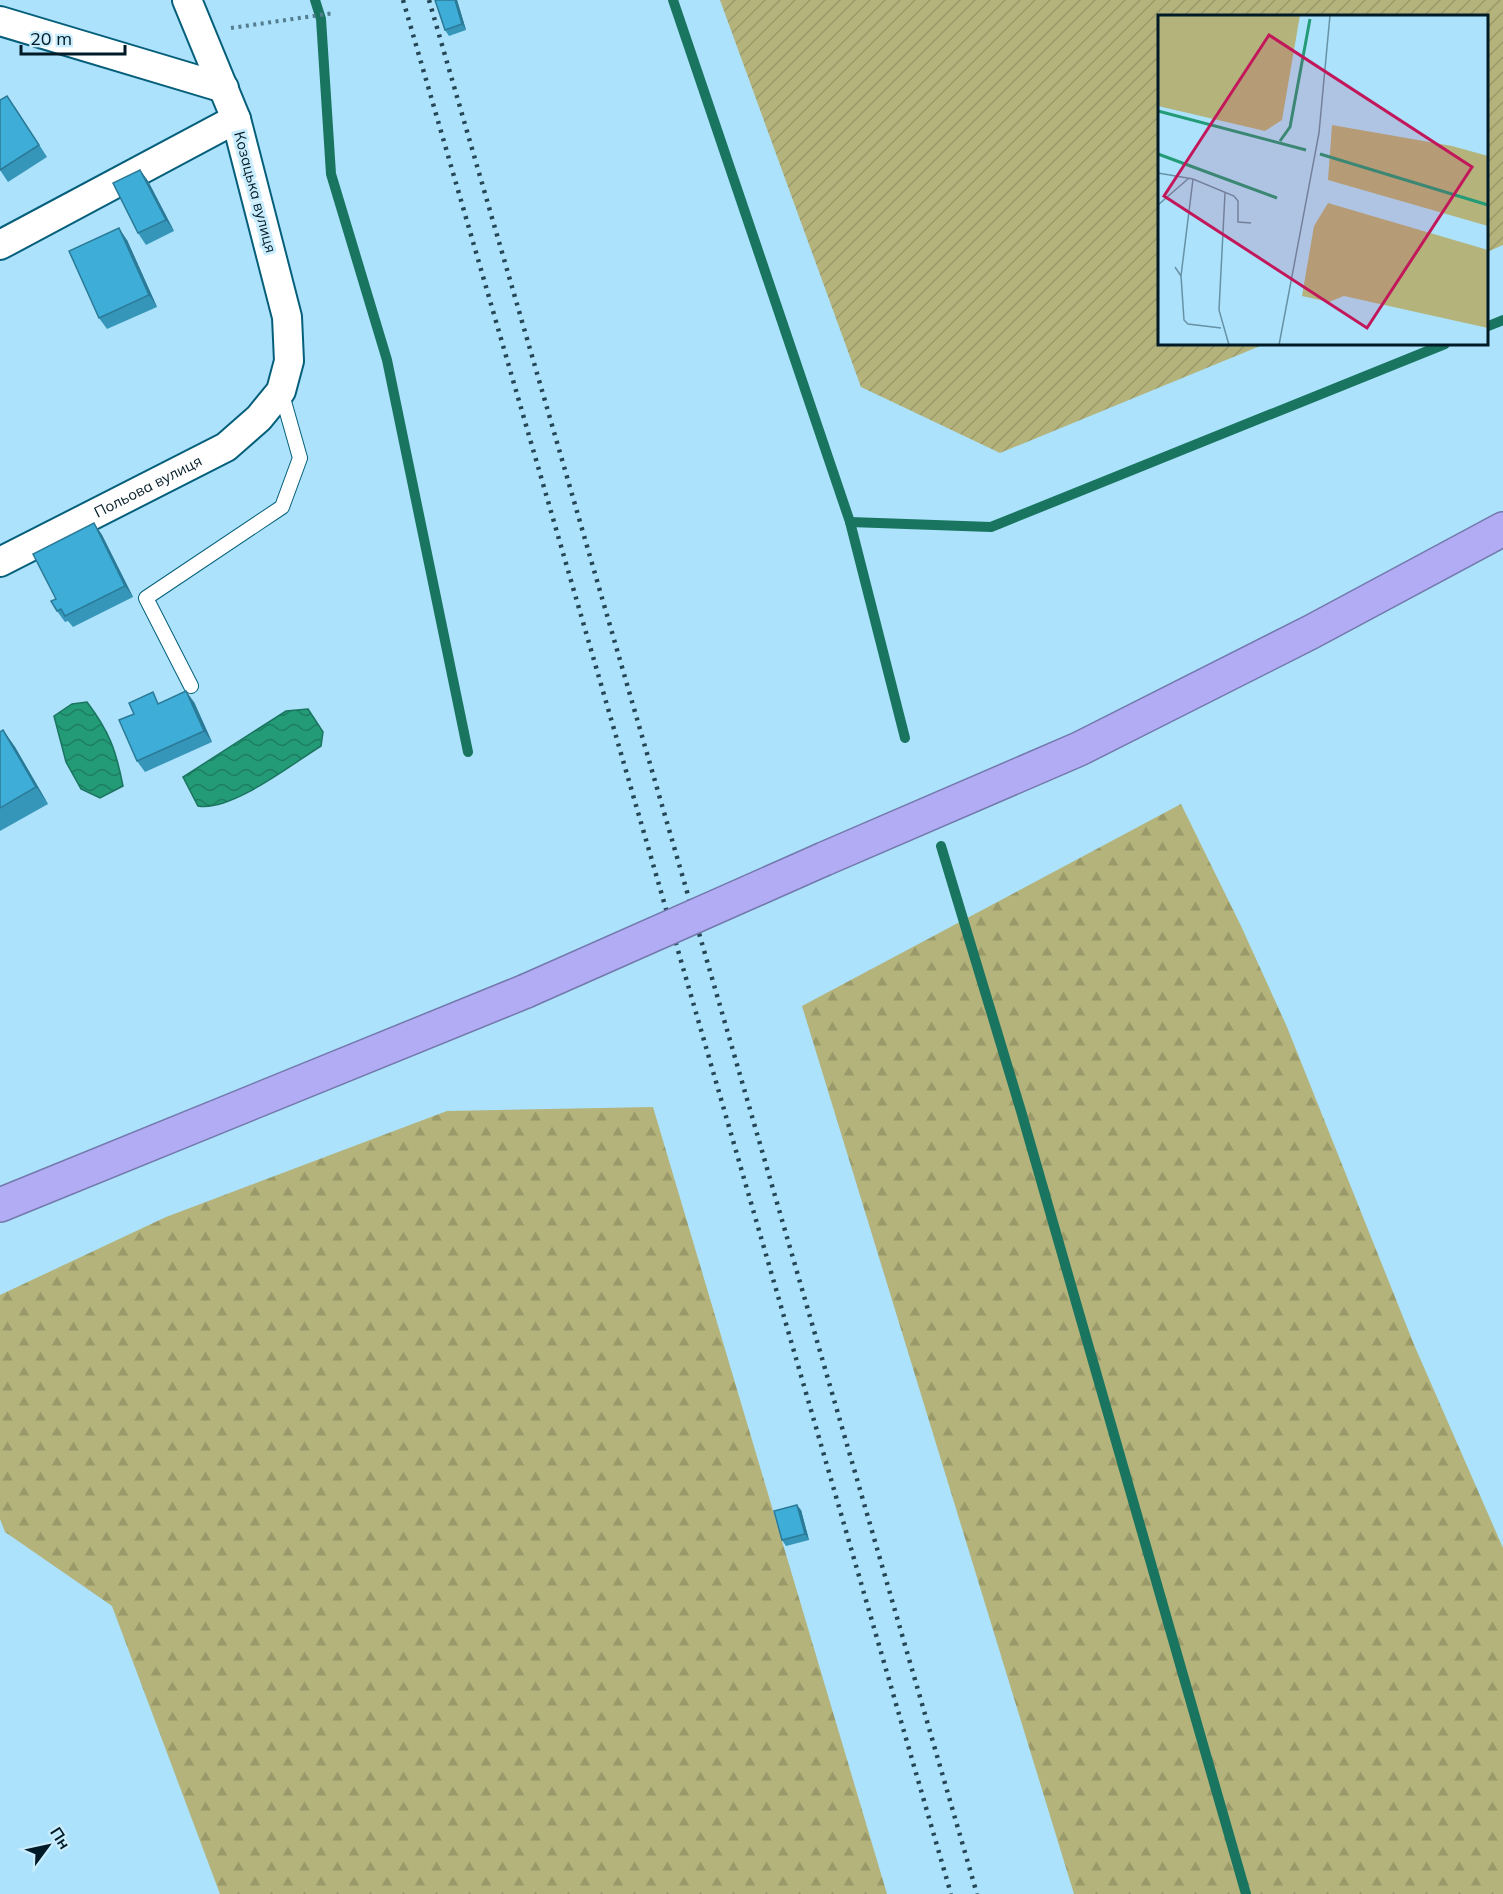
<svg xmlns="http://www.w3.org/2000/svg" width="1503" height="1894" viewBox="0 0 1503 1894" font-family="Mulish,sans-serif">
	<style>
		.forest { fill: url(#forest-firs) }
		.garden { fill: url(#garden-furrows) }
		.water { fill: url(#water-waves); stroke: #19755f; stroke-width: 1.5 }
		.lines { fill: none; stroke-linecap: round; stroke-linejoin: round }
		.stream { stroke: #19755f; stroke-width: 10 }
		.lane-casing { stroke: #055f7b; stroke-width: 16 }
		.street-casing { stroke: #055f7b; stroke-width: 32 }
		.highway-casing { stroke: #7379ac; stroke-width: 36 }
		.path { stroke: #547d8f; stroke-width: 4; stroke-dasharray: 3 4.5; stroke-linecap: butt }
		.lane { stroke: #fff; stroke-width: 14 }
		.street { stroke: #fff; stroke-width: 28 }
		.highway { stroke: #b1acf4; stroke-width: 33 }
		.rail { stroke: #254655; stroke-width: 4.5; stroke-dasharray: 3 6; stroke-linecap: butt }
		.highway-bridge-casing { stroke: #7379ac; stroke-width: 36; stroke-linecap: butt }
		.highway-bridge { stroke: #b1acf4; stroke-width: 33 }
		.wall { fill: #3596ba }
		.shaded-wall { fill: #2b7a97 }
		.building { fill: #3eaed8; stroke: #2b7a97; stroke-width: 1.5 }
		.labels { text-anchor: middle; stroke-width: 6; stroke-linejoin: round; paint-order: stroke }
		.street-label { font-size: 15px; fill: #001b27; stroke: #c9edfd }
		.inset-river { fill: none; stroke: #249b77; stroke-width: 3 }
		.inset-road { fill: none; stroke: #6792a6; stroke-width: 1.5 }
		.view { fill: #c2185b; fill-opacity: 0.15; stroke: #c2185b; stroke-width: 3 }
		.inset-edge { fill: none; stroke: #001b27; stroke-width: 3 }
	</style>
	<defs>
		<pattern id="forest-firs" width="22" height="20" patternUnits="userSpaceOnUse" patternTransform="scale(1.5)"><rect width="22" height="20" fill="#b4b37b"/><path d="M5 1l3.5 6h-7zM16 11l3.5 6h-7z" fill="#99996a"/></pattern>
		<pattern id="garden-furrows" width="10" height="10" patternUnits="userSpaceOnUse" patternTransform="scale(1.5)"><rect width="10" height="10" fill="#b4b37b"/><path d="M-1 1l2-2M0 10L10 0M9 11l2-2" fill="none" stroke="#99996a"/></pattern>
		<pattern id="water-waves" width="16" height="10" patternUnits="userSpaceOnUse" patternTransform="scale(1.5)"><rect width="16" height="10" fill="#249b77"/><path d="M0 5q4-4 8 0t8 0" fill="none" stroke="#1d7e62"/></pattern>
	</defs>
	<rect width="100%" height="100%" fill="#ace2fb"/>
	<!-- forest -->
	<g class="forest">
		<polygon points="1181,804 1241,926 1287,1027 1415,1347 1503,1548 1503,1894 1074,1894 802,1006"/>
		<polygon points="653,1107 887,1894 220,1894 112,1606 5,1532 0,1519 0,1295 166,1217 447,1111"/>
	</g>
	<!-- garden -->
	<polygon class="garden" points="720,0 1503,0 1503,245 1487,252 1486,16 1160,16 1160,344 1265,344 1000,453 861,387"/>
	<!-- water -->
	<g class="water">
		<path d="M87 702C109 731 116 750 123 786L100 798 81 789 66 762 54 716 72 704Z"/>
		<path d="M308 709 323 732 321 746C292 764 231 812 198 806L183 777 286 711Z"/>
	</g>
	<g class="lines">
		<!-- stream -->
		<g class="stream">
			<polyline points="315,0 321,19 331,174 387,360 468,752"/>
			<polyline points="673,0 850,522 905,738"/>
			<polyline points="1486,327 1503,320"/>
			<polyline points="850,522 991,527 1445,344"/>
			<polyline points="941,846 1021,1111 1246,1894"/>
		</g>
		<defs>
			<polyline id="lane" points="191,686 146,598 282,507 300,458 281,391"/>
			<g id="street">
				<polyline points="0,21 224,88"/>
				<polyline points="0,245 236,119"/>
				<path id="s1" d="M0 562 226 447 259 418 281 391 289 361 287 317 236 119 187 0"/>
			</g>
			<g id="highway">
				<polyline points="824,859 1079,749 1311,632 1503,529"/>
				<polyline points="0,1205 526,991"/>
			</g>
		</defs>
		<!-- lane casing -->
		<use href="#lane" class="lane-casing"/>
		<!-- street casing -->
		<use href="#street" class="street-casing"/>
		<!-- highway casing -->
		<use href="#highway" class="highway-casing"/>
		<!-- path -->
		<polyline class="path" points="231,28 334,13"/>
		<!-- lane -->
		<use href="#lane" class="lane"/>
		<!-- street -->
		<use href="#street" class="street"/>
		<!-- highway -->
		<use href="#highway" class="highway"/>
		<!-- rail -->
		<g class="rail">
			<polyline points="403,0 951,1894"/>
			<polyline points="429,0 977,1894"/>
		</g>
		<defs>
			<polyline id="highway-bridge" points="526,991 824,859"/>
		</defs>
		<!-- highway-bridge casing -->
		<use href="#highway-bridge" class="highway-bridge-casing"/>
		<!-- highway-bridge -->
		<use href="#highway-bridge" class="highway-bridge"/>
	</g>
	<!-- wall -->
	<g class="wall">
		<polygon points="435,0 457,0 466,30 449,36 445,30"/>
		<polygon points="15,107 47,157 8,182 0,170"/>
		<polygon points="140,170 148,181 174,231 146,245 138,233"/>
		<polygon points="127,240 157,307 107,329 99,318"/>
		<polygon points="94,523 102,535 133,597 73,627 68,621 65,622 57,611 56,599"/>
		<polygon points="160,702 194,702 212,742 145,772 137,761"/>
		<polygon points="3,730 15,747 48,804 0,831 0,732"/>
		<polygon points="801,1510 809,1540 786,1546 782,1540"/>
	</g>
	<!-- shaded-wall -->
	<g class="shaded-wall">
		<polygon points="455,0 457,0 466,30 462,24"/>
		<polygon points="140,170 148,181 174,231 166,220"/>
		<polygon points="119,228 127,240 157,307 149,295"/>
		<polygon points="94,523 102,535 133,597 125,586"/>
		<polygon points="186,691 194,702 212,742 204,731"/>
		<polygon points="3,730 15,747 48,804 36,787"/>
		<polygon points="797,1505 801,1510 809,1540 805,1534"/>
	</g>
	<!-- building -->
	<g class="building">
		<polygon points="435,0 455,0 462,24 445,30"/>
		<polygon points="7,96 39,145 0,170 0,100"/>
		<polygon points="140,170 166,220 138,233 113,183"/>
		<polygon points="119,228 149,295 99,318 69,251"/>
		<polygon points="94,523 125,586 65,616 61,609 57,611 51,601 56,599 33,554"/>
		<polygon points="186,691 204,731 137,761 119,720 134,714 129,703 153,692 158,704"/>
		<polygon points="3,730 36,787 0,808 0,732"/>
		<polygon points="797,1505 805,1534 782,1540 774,1511"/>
	</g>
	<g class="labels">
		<!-- street labels -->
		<g class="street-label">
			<text transform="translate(255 192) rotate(75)" y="5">Козацька вулиця</text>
			<text dy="5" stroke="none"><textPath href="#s1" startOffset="166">Польова вулиця</textPath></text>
		</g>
	</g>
	<!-- overview -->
	<g transform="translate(1158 15)">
		<rect width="330" height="330" fill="#ace2fb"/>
		<path d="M174 110 294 131 330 141V211L170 165ZM170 188 330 235V313L186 281 171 287 144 281 156 211Z" fill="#b4b37b"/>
		<path d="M0 0H142L124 105 107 116 0 91Z" fill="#b4b37b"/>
		<path class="inset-river" d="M0 96 148 135M122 126 132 112 152 4M0 139 119 183M162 139 330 190"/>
		<path class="inset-road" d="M0 158 35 164 76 181 80 186V207L93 208M67 178 61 295 71 330M0 190 31 163M17 252 23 261 26 305 30 309 63 313M23 261 35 164M121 330 161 118 172 0"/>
		<path class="view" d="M111 20 314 152 209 313 6 181Z"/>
		<rect width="330" height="330" class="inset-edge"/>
	</g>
	<!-- north arrow -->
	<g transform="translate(48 1846) rotate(57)" stroke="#c9edfd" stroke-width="4.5" paint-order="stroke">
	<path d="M0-4.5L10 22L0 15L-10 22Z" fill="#001b27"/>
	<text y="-9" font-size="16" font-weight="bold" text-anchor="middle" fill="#001b27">Пн</text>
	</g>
	<!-- scale -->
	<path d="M21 45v9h104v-9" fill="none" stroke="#001b27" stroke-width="3"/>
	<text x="30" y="45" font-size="18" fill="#001b27" stroke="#c9edfd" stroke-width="4.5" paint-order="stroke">20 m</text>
</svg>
